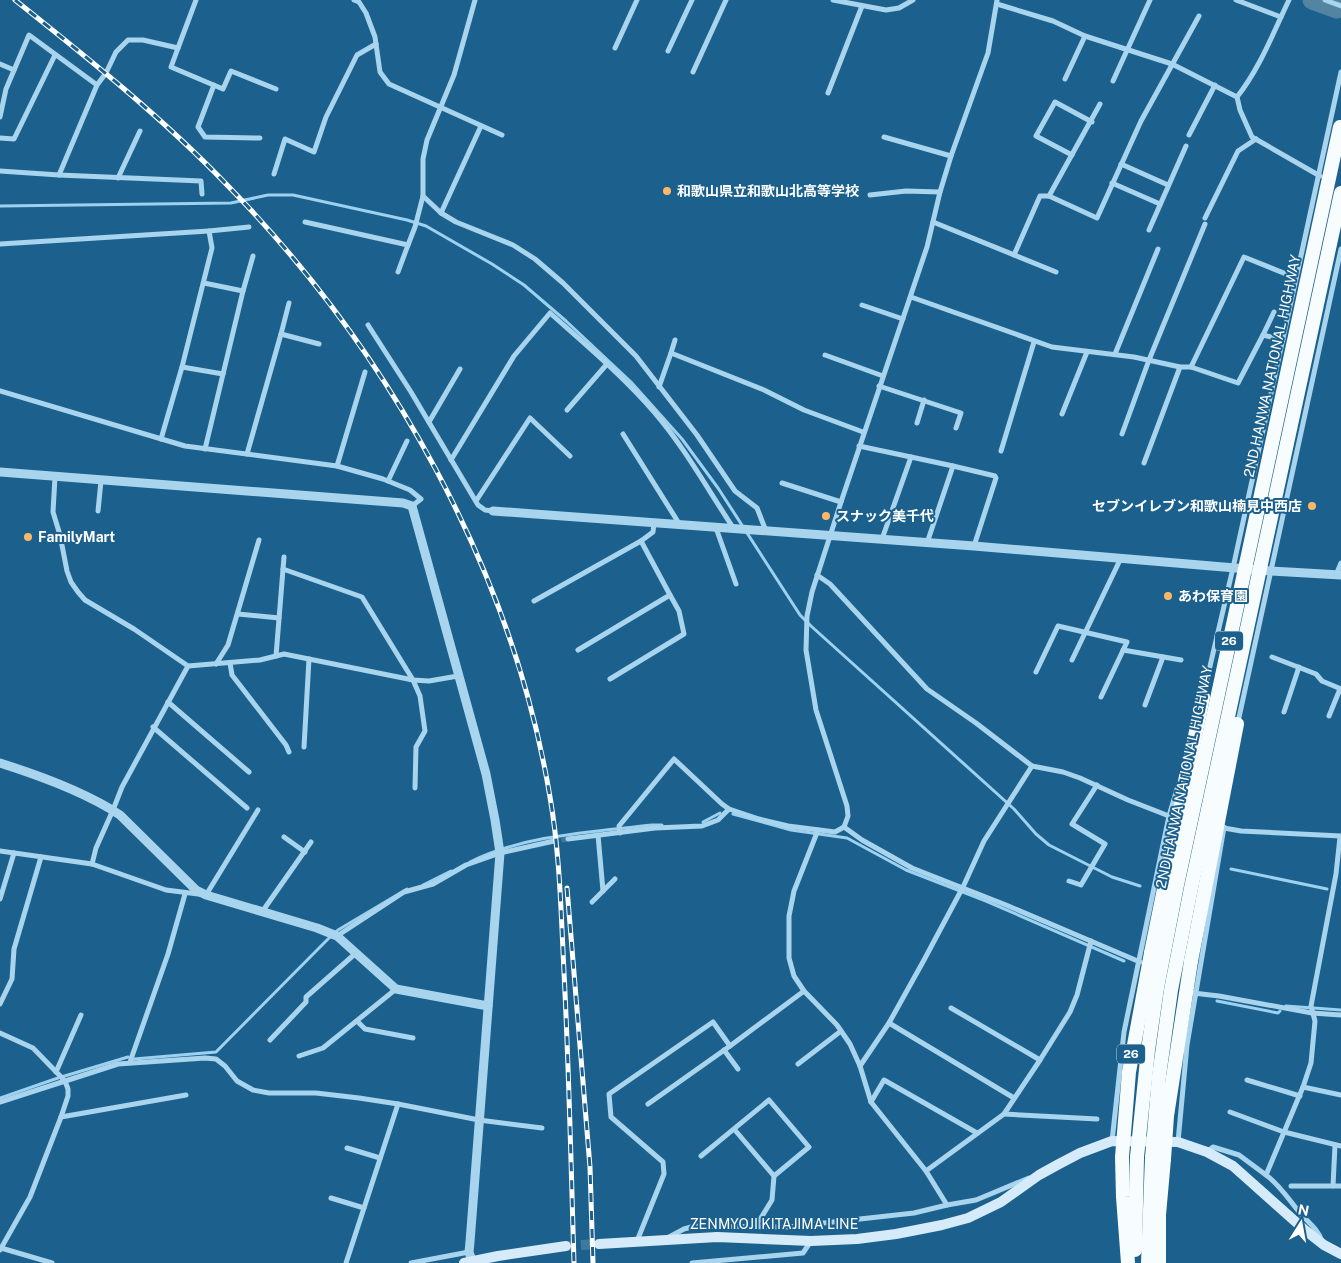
<svg xmlns="http://www.w3.org/2000/svg" width="1341" height="1263" viewBox="0 0 1341 1263" font-family="'Public Sans','Noto Sans JP',sans-serif">
	<style>
		.lines { fill: none; stroke-linecap: round; stroke-linejoin: round }
		.stream { stroke: #9cd1ef; stroke-width: 3 }
		.river { stroke: #5384a1; stroke-width: 19 }
		.minor-tunnel { stroke: #3e799e; stroke-width: 5; stroke-dasharray: 5 2.5; stroke-linecap: butt }
		.secondary-tunnel { stroke: #3e799e; stroke-width: 10; stroke-dasharray: 10 5; stroke-linecap: butt }
		.minor { stroke: #a9d4ed; stroke-width: 5 }
		.tertiary { stroke: #a9d4ed; stroke-width: 9 }
		.secondary { stroke: #d6ebf9; stroke-width: 10 }
		.trunk { stroke: #f7fcff; stroke-width: 14 }
		.rail-casing { stroke: #fff; stroke-width: 5 }
		.rail { stroke: #1c618d; stroke-width: 3; stroke-dasharray: 9; stroke-linecap: butt }
		.trunk-bridge { stroke: #f7fcff; stroke-width: 14 }
		.poi-dot { fill: #fdb767; stroke: #1c618d; stroke-width: 2 }
		.labels { text-anchor: middle; stroke-width: 4; stroke-linejoin: round; paint-order: stroke }
		.shield { fill: #1c618d; stroke: #bbd0dd; stroke-width: 1 }
		.shield-label { font-size: 12px; font-weight: bold; fill: #fff }
		.poi-label { font-size: 14px; font-weight: bold; fill: #fff; stroke: #1c618d; text-anchor: start }
		.street-label { font-size: 14px; fill: #fff; stroke: #1c618d }
	</style>
	<rect width="100%" height="100%" fill="#1c618d"/>
	<g class="lines">
		<!-- stream -->
		<g class="stream">
			<polyline points="0,206 231,203 268,195 293,195 407,220 426,226 492,264 524,285 566,321 631,382 682,439 718,488 800,615 811,626 1014,809 1036,834 1049,845 1112,877 1140,886"/>
			<polyline points="733,814 791,830 847,838 906,870 986,901 1124,961"/>
			<polyline points="703,822 720,813"/>
			<path d="M470 862C524 835 592 832 652 825H662"/>
			<polyline points="1231,869 1327,889"/>
			<polyline points="423,885 451,871"/>
			<polyline points="1217,1001 1278,1013 1280,1011"/>
			<polyline points="1286,1006 1341,1010"/>
			<polyline points="134,1059 216,1052 328,939 338,930 407,889"/>
			<polyline points="0,1098 58,1078 128,1057"/>
		</g>
		<!-- river -->
		<polyline class="river" points="1312,0 1337,9"/>
		<!-- minor-tunnel -->
		<polyline class="minor-tunnel" points="554,841 568,839"/>
		<!-- secondary-tunnel -->
		<polyline class="secondary-tunnel" points="566,1246 599,1244"/>
		<!-- minor -->
		<g class="minor">
			<polyline points="196,0 178,48 143,40 128,40 116,52 106,73 97,85 59,175 201,181 202,194"/>
			<polyline points="354,0 359,2 366,13 375,37 380,72 389,84 502,135"/>
			<polyline points="833,0 886,10 899,8 913,0"/>
			<polyline points="1236,0 1281,17"/>
			<polyline points="1325,0 1341,6"/>
			<polyline points="997,4 1053,21 1085,36 1172,64 1237,97 1240,110 1252,137 1320,176"/>
			<polyline points="178,48 171,67 223,89 231,71 276,89"/>
			<polyline points="615,48 637,0"/>
			<polyline points="668,51 692,0"/>
			<polyline points="0,64 14,70"/>
			<polyline points="693,72 726,0"/>
			<polyline points="1065,79 1085,36"/>
			<polyline points="1113,81 1150,0"/>
			<polyline points="214,85 198,127 205,137 260,138"/>
			<polyline points="828,93 862,6"/>
			<path d="M1237 97C1260 68 1273 33 1289 0"/>
			<polyline points="0,117 6,89 29,35 97,85"/>
			<polyline points="1189,135 1215,85"/>
			<polyline points="884,137 951,156"/>
			<polyline points="0,138 14,139 55,55"/>
			<polyline points="1072,155 1036,136 1055,102 1092,122"/>
			<polyline points="1121,164 1168,185"/>
			<polyline points="0,171 59,175"/>
			<polyline points="274,174 285,139 314,152 326,117 357,55 376,44"/>
			<polyline points="118,178 140,131"/>
			<polyline points="1112,183 1160,204"/>
			<polyline points="870,195 906,191 940,192"/>
			<polyline points="423,196 441,213 456,222 513,245 535,259 563,283 636,356 697,435 735,491 757,508 766,531"/>
			<polyline points="1049,196 1097,218 1141,121 1199,16"/>
			<polyline points="441,213 481,126"/>
			<polyline points="1205,218 1238,151 1256,139"/>
			<polyline points="305,222 408,245 398,272"/>
			<polyline points="933,222 1056,272"/>
			<polyline points="1149,230 1186,146"/>
			<polyline points="0,244 209,231"/>
			<polyline points="408,245 415,227 423,196 423,159 427,140 454,75 475,0"/>
			<polyline points="1014,255 1040,196 1049,196 1100,104"/>
			<polyline points="204,283 243,291 253,256"/>
			<polyline points="911,297 1052,347 1134,357 1180,367 1191,367 1238,383 1263,335 1283,340"/>
			<polyline points="289,303 281,334 319,344"/>
			<polyline points="862,305 903,319"/>
			<polyline points="368,325 411,392 478,505 485,510 493,511"/>
			<polyline points="1263,335 1274,312"/>
			<polyline points="671,353 675,340"/>
			<polyline points="1115,354 1158,249"/>
			<polyline points="825,355 883,376"/>
			<polyline points="182,367 212,248 209,231 249,227"/>
			<polyline points="1191,367 1244,257 1296,278"/>
			<polyline points="879,386 961,413 956,428"/>
			<polyline points="659,387 671,353 764,390 804,410 863,432"/>
			<polyline points="0,391 185,446 337,466 383,479 410,490 421,499 412,506"/>
			<polyline points="567,410 607,364"/>
			<polyline points="1062,414 1087,352"/>
			<polyline points="429,422 460,369"/>
			<polyline points="917,423 924,400"/>
			<polyline points="623,434 680,525"/>
			<polyline points="1122,434 1149,360 1205,224"/>
			<polyline points="161,439 182,367 223,374"/>
			<polyline points="859,446 911,457 882,539"/>
			<polyline points="205,449 243,291"/>
			<polyline points="1001,451 1034,342"/>
			<polyline points="247,454 281,334"/>
			<polyline points="911,457 953,466 927,543"/>
			<path d="M451 460 514 356 550 313C586 345 623 376 655 413 685 448 708 490 734 529"/>
			<polyline points="1144,463 1180,367"/>
			<polyline points="337,466 365,372"/>
			<polyline points="953,466 995,476 996,478 974,546"/>
			<polyline points="55,477 53,512 60,535 67,571 71,582 78,592 85,600 134,629 188,666 260,660 284,654 413,680 429,681 458,676"/>
			<polyline points="388,481 407,441"/>
			<polyline points="782,483 841,502"/>
			<polyline points="476,501 530,418 570,456"/>
			<polyline points="98,511 101,481"/>
			<polyline points="716,528 736,584"/>
			<polyline points="283,569 362,597 413,680 420,696 425,731 416,747 415,788"/>
			<polyline points="817,575 830,584 927,689 976,723 1032,766 1063,772 1080,778 1128,800 1169,816"/>
			<polyline points="1336,575 1341,563"/>
			<polyline points="534,601 641,541 653,532 654,523"/>
			<polyline points="238,614 279,618"/>
			<polyline points="578,650 670,595 641,541"/>
			<polyline points="1123,650 1181,660"/>
			<polyline points="276,656 284,557"/>
			<polyline points="1272,657 1316,674 1322,681 1341,689"/>
			<polyline points="1072,660 1121,558"/>
			<polyline points="230,663 232,675 286,745 289,752"/>
			<polyline points="216,664 228,645 259,540"/>
			<polyline points="1036,672 1058,626 1127,642 1101,697"/>
			<polyline points="610,679 684,634 679,611 670,595"/>
			<polyline points="1203,696 1233,568 1341,72"/>
			<polyline points="168,702 249,772"/>
			<polyline points="1145,705 1163,657"/>
			<polyline points="1284,712 1299,667"/>
			<polyline points="1329,716 1340,689"/>
			<polyline points="1238,722 1341,249"/>
			<polyline points="153,727 247,808"/>
			<polyline points="304,747 309,659"/>
			<polyline points="844,827 862,840 912,868 1006,905 1140,962"/>
			<polyline points="1224,828 1241,831 1341,836"/>
			<polyline points="818,830 794,891 789,916 789,958 794,976 804,991 837,1025 850,1044 860,1066 871,1102 926,1171 947,1205 976,1200 1029,1178"/>
			<polyline points="620,833 619,826 674,759 722,804 729,809"/>
			<polyline points="598,835 603,891"/>
			<polyline points="284,837 305,852"/>
			<polyline points="568,839 655,828 702,826 718,820 729,809 759,819 788,826 835,832 844,827 848,816 847,806 816,710 806,650 807,616 812,592 841,502 927,247 940,192 951,156 988,53 997,0"/>
			<polyline points="0,851 92,864 166,890 206,895 258,810"/>
			<polyline points="92,864 96,848 113,810 122,787 188,666"/>
			<polyline points="1069,881 1081,885 1105,844 1072,824 1097,785"/>
			<polyline points="0,899 14,853"/>
			<polyline points="592,902 615,879"/>
			<polyline points="262,912 311,842"/>
			<polyline points="337,936 404,892 433,884 466,865 500,853 554,841"/>
			<polyline points="1193,993 1219,996 1312,1013 1341,1015"/>
			<polyline points="0,1004 12,979 14,949 41,857"/>
			<polyline points="951,1008 1040,1060"/>
			<polyline points="357,1021 365,1029 413,1038"/>
			<polyline points="889,1023 1014,1098"/>
			<polyline points="0,1033 33,1048 65,1081 68,1089 68,1096 61,1117 30,1197 0,1250"/>
			<polyline points="270,1040 306,1002 306,997 356,953"/>
			<polyline points="730,1046 804,991"/>
			<polyline points="724,1050 738,1069"/>
			<polyline points="299,1056 323,1048 396,989"/>
			<polyline points="130,1062 168,954 185,894"/>
			<polyline points="798,1064 841,1031"/>
			<polyline points="860,1066 889,1023 924,960 963,887 984,841 1032,766"/>
			<polyline points="56,1072 81,1015"/>
			<polyline points="1247,1080 1300,1096"/>
			<polyline points="1303,1087 1341,1095"/>
			<polyline points="0,1102 118,1064 205,1058 216,1059 225,1066 237,1081 253,1090 269,1093 316,1093 359,1098 398,1104 479,1120 542,1128"/>
			<polyline points="871,1102 884,1080 977,1133"/>
			<polyline points="1230,1112 1284,1132 1341,1146"/>
			<polyline points="1004,1114 1097,1119"/>
			<polyline points="61,1117 186,1095"/>
			<polyline points="1112,1141 1124,1032 1169,816 1180,779"/>
			<polyline points="1178,1142 1187,1045 1224,827"/>
			<polyline points="347,1148 380,1158"/>
			<polyline points="1207,1152 1213,1147 1239,1155 1266,1175 1303,1087 1311,1063 1315,1021 1311,1006 1336,874 1340,837"/>
			<polyline points="701,1156 769,1100 809,1147 774,1176 734,1129"/>
			<polyline points="926,1171 1004,1114 1040,1060 1070,1012 1077,995 1091,941"/>
			<path d="M1266 1175C1280 1185 1289 1200 1300 1213 1308 1222 1318 1229 1322 1241"/>
			<polyline points="1291,1186 1333,1186 1335,1145"/>
			<polyline points="1333,1186 1341,1186"/>
			<polyline points="331,1198 364,1208"/>
			<polyline points="756,1226 772,1200 774,1176"/>
			<polyline points="669,1237 684,1229 695,1226 788,1227 914,1213 947,1205"/>
			<polyline points="637,1241 664,1174 663,1162 611,1117 609,1094 713,1022 730,1046 648,1104"/>
			<polyline points="1,1248 52,1263"/>
			<polyline points="346,1263 398,1104"/>
			<polyline points="411,1263 469,1252"/>
			<polyline points="692,1263 803,1253 811,1241"/>
		</g>
		<!-- tertiary -->
		<g class="tertiary">
			<polyline points="0,472 403,503 412,506 486,774 495,820 500,853 470,1242 469,1252 472,1261"/>
			<polyline points="493,511 974,546 1271,571 1341,575"/>
			<path d="M0 763C38 775 87 793 120 815L196 890 206 895 317 928 337 936 396 989 488 1006"/>
		</g>
		<!-- secondary -->
		<g class="secondary">
			<polyline points="599,1244 717,1237 811,1241 857,1239 896,1234 942,1225 968,1218 1001,1202 1039,1175 1059,1164 1080,1153 1112,1141 1178,1142 1207,1152 1233,1166 1306,1231 1324,1245 1341,1254"/>
			<polyline points="464,1263 498,1256 566,1246"/>
		</g>
		<!-- trunk -->
		<g class="trunk">
			<polyline points="1151,953 1203,697"/>
			<polyline points="1191,961 1237,724"/>
			<polyline points="1122,1157 1123,1197 1128,1263"/>
			<polyline points="1135,1250 1137,1157"/>
			<polyline points="1148,1263 1152,1158"/>
			<polyline points="1159,1263 1159,1215 1164,1159"/>
		</g>
		<defs>
			<g id="rail">
				<path d="M15 0C89 59 163 118 229 187 389 351 512 570 550 797 560 855 561 913 564 972 569 1069 571 1166 574 1263"/>
				<polyline points="567,888 590,1167 593,1263"/>
			</g>
		</defs>
		<!-- rail casing -->
		<use href="#rail" class="rail-casing"/>
		<!-- rail -->
		<use href="#rail" class="rail"/>
		<!-- trunk-bridge -->
		<g class="trunk-bridge">
			<polyline points="1122,1157 1129,1072 1151,953"/>
			<polyline points="1137,1157 1148,1050 1157,988 1177,885 1340,127"/>
			<polyline points="1152,1158 1159,1076 1171,990 1191,888 1341,193"/>
			<polyline points="1164,1159 1167,1116 1191,961"/>
		</g>
	</g>
	<!-- markers -->
	<g class="poi-dot">
		<circle cx="667" cy="191" r="5"/>
		<circle cx="1312" cy="506" r="5"/>
		<circle cx="826" cy="516" r="5"/>
		<circle cx="28" cy="537" r="5"/>
		<circle cx="1168" cy="596" r="5"/>
	</g>
	<g class="labels">
		<!-- shield labels -->
		<g class="shield">
			<rect x="1215" y="631.5" width="28" height="19" rx="4"/>
			<rect x="1117" y="1044.5" width="28" height="19" rx="4"/>
		</g>
		<g class="shield-label">
			<text x="1229" y="645">26</text>
			<text x="1131" y="1058">26</text>
		</g>
		<!-- poi labels -->
		<g class="poi-label">
			<text x="677" y="196">和歌山県立和歌山北高等学校</text>
			<text x="1302" y="511" text-anchor="end">セブンイレブン和歌山楠見中西店</text>
			<text x="836" y="521">スナック美千代</text>
			<text x="38" y="542">FamilyMart</text>
			<text x="1178" y="601">あわ保育園</text>
		</g>
		<!-- street labels -->
		<g class="street-label">
			<text transform="translate(1272 366) rotate(-78)" y="5">2ND HANWA NATIONAL HIGHWAY</text>
			<text transform="translate(1184 777) rotate(-78)" y="5">2ND HANWA NATIONAL HIGHWAY</text>
			<text x="774" y="1229">ZENMYOJI KITAJIMA LINE</text>
		</g>
	</g>
	<!-- north arrow -->
	<g transform="translate(1301 1223) rotate(11)" stroke="#1c618d" stroke-width="4" paint-order="stroke">
	<path d="M0-4L9 19L0 12L-9 19Z" fill="#ffffff"/>
	<text y="-8" font-size="14" font-weight="bold" text-anchor="middle" fill="#ffffff">N</text>
	</g>
</svg>
